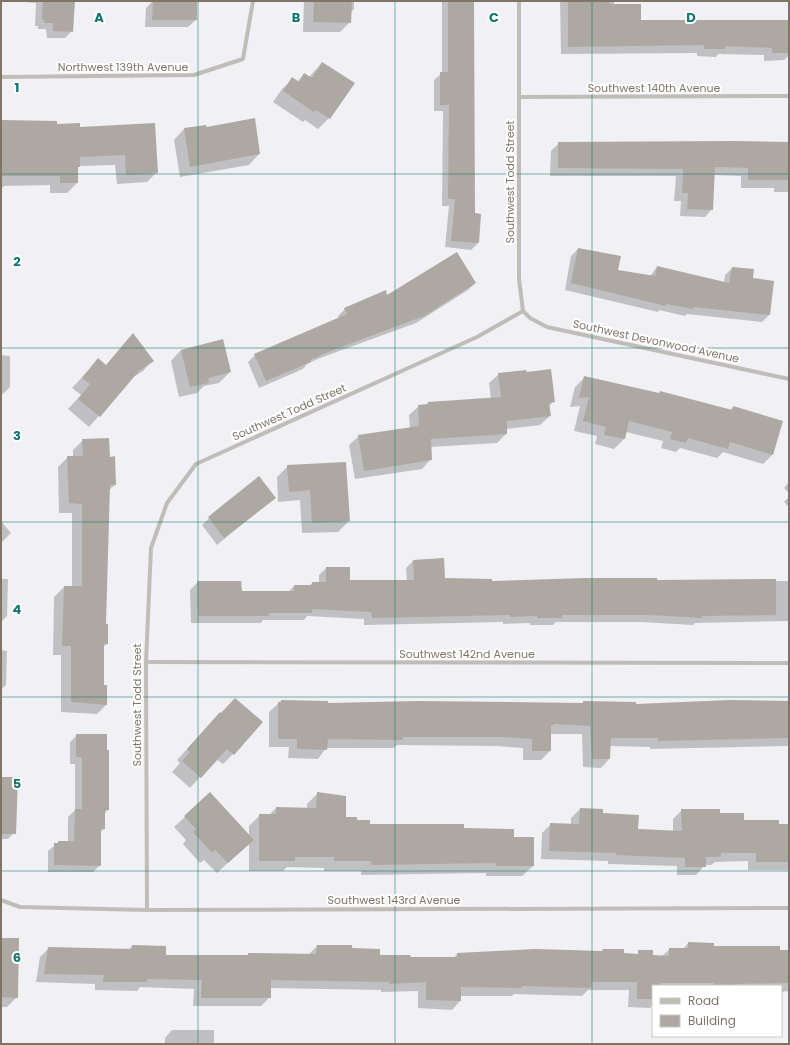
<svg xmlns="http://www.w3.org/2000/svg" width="790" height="1045" viewBox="0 0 790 1045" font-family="Poppins,sans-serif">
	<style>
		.shadow { fill: #0003 }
		.building { fill: #ada8a1 }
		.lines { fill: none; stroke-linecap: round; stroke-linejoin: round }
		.street { stroke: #c0bdb9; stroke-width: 4 }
		.grid { fill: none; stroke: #0f766e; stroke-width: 1; stroke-opacity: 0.55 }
		.labels { text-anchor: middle; stroke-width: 4; stroke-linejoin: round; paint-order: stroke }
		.street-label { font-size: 11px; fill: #7e7567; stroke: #fff }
		.grid-label { font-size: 13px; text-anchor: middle; font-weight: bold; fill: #0f766e; stroke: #fff; stroke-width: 4; stroke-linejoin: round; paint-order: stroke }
	</style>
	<rect width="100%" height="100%" fill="#f1f0f4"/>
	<!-- shadow -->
	<g class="shadow">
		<polygon points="13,1 74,1 72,31 65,38 47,38 46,29 38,29 38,26 35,26 36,3"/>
		<polygon points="153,1 199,1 196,3 196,20 188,27 145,27 146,8"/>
		<polygon points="304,1 354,1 354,9 350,13 350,22 340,32 303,32"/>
		<polygon points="442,1 473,1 474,214 480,215 478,243 471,250 445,247 449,206 442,206 443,111 434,111 434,80 442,73"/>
		<polygon points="560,1 614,1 614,5 640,21 789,21 789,55 784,60 764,61 764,55 718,54 716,57 697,56 697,53 561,54"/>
		<polygon points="322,63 329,118 318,129 305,120 303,122 273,102 282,89 293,79 297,82 304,74 309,77"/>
		<polygon points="1,121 56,125 79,128 157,172 147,182 117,184 115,165 79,166 77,169 77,183 67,193 50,193 50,185 4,186 1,189"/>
		<polygon points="206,128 259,154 249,165 180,177 174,140 184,129"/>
		<polygon points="559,143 789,143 789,192 774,192 774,188 741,188 741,176 714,175 712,209 705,217 680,216 681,201 674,201 676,176 550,176 551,151"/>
		<polygon points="578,249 617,271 650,276 657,267 724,283 725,275 732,268 752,279 772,282 769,315 762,322 687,314 685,316 659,310 658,312 565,290 571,256"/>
		<polygon points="475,283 468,290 416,323 320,358 307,364 303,369 259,388 248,362 255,355 339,319 338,316 345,309 387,297"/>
		<polygon points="181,350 230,372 219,383 204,386 197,393 179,397 171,361"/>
		<polygon points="1,355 10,356 10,387 3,394 1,394"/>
		<polygon points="98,360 105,366 152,361 143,371 132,378 89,427 68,409 81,395 72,388"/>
		<polygon points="499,374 554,401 549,406 550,416 540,425 506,429 506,434 497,443 430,447 431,459 422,469 355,479 349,445 359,436 410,429 409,415 419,406 426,405 428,403 491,399 489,383"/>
		<polygon points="585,377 730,410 734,407 782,421 772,455 763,464 723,452 717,458 680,448 676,452 661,448 663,441 626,432 624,439 614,449 595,444 597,436 574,431 580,406 570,407 575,387"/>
		<polygon points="83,440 109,458 115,485 109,490 105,625 107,644 103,647 103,686 106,705 97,714 61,712 61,655 53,655 54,597 64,587 72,587 72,513 59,513 58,467 68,457 73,457 73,450"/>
		<polygon points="288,466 349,521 338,532 302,533 300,500 278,502 277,477"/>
		<polygon points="259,477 272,500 217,545 202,525 223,505"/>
		<polygon points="789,482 789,493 784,488"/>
		<polygon points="789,497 789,507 784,502"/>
		<polygon points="1,521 11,533 1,543"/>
		<polygon points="413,561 445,579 491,582 789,581 789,621 695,623 693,625 641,622 556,622 553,625 530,625 530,623 503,624 503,622 364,625 364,619 307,616 304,620 263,620 261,623 191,623 190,590 198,582 241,592 288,592 294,586 309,586 312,583 319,583 319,575 326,568 349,581 407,581 406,568"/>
		<polygon points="1,579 8,579 7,616 1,622"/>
		<polygon points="1,650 7,651 6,685 1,690"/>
		<polygon points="281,701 327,704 582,704 584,702 635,705 789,702 789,746 650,749 650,747 610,746 609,759 601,768 583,767 582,734 550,734 550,751 541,760 523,760 523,748 494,746 397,745 394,748 326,748 318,759 288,758 289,747 269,747 269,712"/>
		<polygon points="220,713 233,754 223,764 216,759 190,788 172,772 180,763 177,760"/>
		<polygon points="77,735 108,810 104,814 104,829 100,832 100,865 93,872 48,872 48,851 59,842 68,842 68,817 75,810 75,764 70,764 70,742"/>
		<polygon points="1,776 15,832 8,839 1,839"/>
		<polygon points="318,793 345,818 369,825 463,829 513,838 533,866 522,876 486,876 486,873 361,875 361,871 324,871 324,868 287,867 283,871 249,871 249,843 217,873 204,860 200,863 183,844 186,840 174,827 185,817 249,837 249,826 260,815 269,815 276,808 307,809 307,804"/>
		<polygon points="580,809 602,814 637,830 673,832 673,819 682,810 719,814 743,821 789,825 789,870 748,870 748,861 715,862 711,865 705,865 696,875 677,875 677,866 608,864 608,861 541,859 542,833 551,824 571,825 571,818"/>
		<polygon points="1,939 17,997 7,1007 1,1007"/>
		<polygon points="688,943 713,947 789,951 789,991 781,992 781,986 653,986 653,1005 650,1008 628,1007 629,990 588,990 582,996 514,994 512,996 460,996 460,1001 452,1010 418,1008 418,991 381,992 381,990 270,988 270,997 261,1006 193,1006 194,989 140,987 137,991 95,990 95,984 36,982 40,957 49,948 128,950 132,946 165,947 165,956 246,956 248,954 308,955 317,946 351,949 379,956 411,958 454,958 457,954 601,952 603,950 623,954 662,956 670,949 683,949"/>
		<polygon points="172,1030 214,1030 214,1044 165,1044 165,1038"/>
	</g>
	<!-- building -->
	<g class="building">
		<polygon points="43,1 75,1 73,32 53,31 53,23 44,23 44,20 42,19"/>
		<polygon points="153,1 197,1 197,20 152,20"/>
		<polygon points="314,1 352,1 351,23 313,22"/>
		<polygon points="448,1 474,1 475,213 481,214 479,243 451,241 455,199 448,199 449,105 440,105 440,72 448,72"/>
		<polygon points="568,1 609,1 610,4 641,4 641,20 789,20 789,53 772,53 772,48 725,46 725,49 704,49 704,45 568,47"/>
		<polygon points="322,62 355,83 330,119 316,110 314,112 283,91 292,77 299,82 304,73 312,78"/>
		<polygon points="255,118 260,154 190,167 184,128 206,125 207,127"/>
		<polygon points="1,120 57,121 57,124 80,123 80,127 155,123 158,173 126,175 125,155 80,157 80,167 78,167 78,183 60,183 60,176 1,176"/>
		<polygon points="735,141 789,142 789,180 748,180 748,168 715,167 713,210 687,209 688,193 682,193 683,169 558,168 558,142"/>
		<polygon points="578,248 621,256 618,270 655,276 657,266 729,283 732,267 754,269 753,278 774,281 770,315 693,307 693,309 666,304 666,306 571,283"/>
		<polygon points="457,252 476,283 424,316 328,352 310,360 311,362 266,381 254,354 347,314 344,308 386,290 387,295"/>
		<polygon points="133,333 154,361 139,371 100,417 78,399 90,384 82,378 98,358 106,365"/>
		<polygon points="223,339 231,372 208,378 209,383 190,387 181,350"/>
		<polygon points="551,369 555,402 549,403 551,416 507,421 507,434 431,439 432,460 364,471 358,435 419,426 418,405 428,404 428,402 501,397 498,373 526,370 527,372"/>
		<polygon points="584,376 659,393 660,391 732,410 733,406 783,421 773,455 730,442 728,449 688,438 686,443 670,439 672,432 629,421 625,439 604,435 606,427 583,421 589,397 579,398"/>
		<polygon points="109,438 110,457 115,456 116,485 110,485 106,624 108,624 108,644 104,644 104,685 107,685 107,705 71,702 71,646 62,646 64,586 82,586 82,504 69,503 67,456 83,456 82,439"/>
		<polygon points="346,462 350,521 312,523 310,490 289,492 287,465"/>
		<polygon points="259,476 276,498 224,538 208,517"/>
		<polygon points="444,558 445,578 492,579 492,581 585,578 657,578 657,580 776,579 776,615 702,616 702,618 649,615 562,615 562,618 537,618 537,616 510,617 510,615 372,618 371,612 312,609 312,613 269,613 269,616 198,616 197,581 241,581 242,591 294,591 294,585 312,585 312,582 326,582 326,567 350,567 350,580 414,580 413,560"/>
		<polygon points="235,698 263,722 234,755 227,749 201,778 182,761 190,752 187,749 220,712 221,713"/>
		<polygon points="281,700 328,701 328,703 417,701 583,703 583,701 636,702 636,704 730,700 789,701 789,738 658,741 658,738 611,738 610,759 592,759 590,726 555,724 551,726 551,751 532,751 532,739 503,737 403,737 403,740 328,739 327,750 297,749 297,739 278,739 278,702 281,702"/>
		<polygon points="76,734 107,734 107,750 109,750 109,810 105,810 105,829 101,829 101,866 54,865 54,843 58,843 58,841 74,841 75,809 82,809 82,757 76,757"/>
		<polygon points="1,777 18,777 16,834 1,834"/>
		<polygon points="210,792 254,840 228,863 215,850 212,853 193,832 196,829 184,816"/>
		<polygon points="317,792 346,796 346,817 357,817 357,820 370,820 370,824 464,824 464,828 514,829 514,837 534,837 534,866 496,866 496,863 371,865 371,861 334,861 334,857 295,857 295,861 259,861 259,814 276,814 276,807 316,808"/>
		<polygon points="580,808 603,809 603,813 639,815 638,829 682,831 681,809 720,809 720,813 744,813 744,820 779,820 779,824 789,824 789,862 756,862 756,853 721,853 721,857 706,857 706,867 685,867 685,858 616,855 616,853 549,851 550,823 579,824"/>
		<polygon points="1,938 19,938 18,998 1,997"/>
		<polygon points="688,942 714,943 714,946 780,946 780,950 789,950 789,983 734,984 734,986 714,986 714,983 660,983 660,986 653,986 653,999 637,999 637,982 592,982 591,988 522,986 522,988 461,987 461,1001 426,1000 426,982 389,984 389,982 271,980 271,998 201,998 202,980 147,979 147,982 103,982 104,975 44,974 48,947 132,949 132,945 166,946 166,955 248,955 248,953 316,954 317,945 352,945 352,948 380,949 380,955 410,955 411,957 457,957 457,953 535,949 602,951 603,949 624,949 624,953 638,954 638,950 653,950 653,955 669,956 669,948 688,948"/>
	</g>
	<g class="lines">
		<!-- street -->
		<g class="street">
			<polyline points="1,77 194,75 243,59 253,1"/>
			<polyline points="519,97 789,96"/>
			<polyline points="523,311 530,318 547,327 789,379"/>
			<polyline points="146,662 789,663"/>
			<polyline points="1,900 20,907 147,910 789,908"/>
			<polyline points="147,910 146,662 151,548 167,503 196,464 477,337 523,311 519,279 519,1"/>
		</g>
	</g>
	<!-- grid -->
	<path class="grid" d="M198 1V1044M395 1V1044M592 1V1044M1 174H789M1 348H789M1 522H789M1 697H789M1 871H789"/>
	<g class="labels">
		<!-- street labels -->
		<g class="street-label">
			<text x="123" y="71">Northwest 139th Avenue</text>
			<text x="654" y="92">Southwest 140th Avenue</text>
			<text transform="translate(510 182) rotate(-90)" y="4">Southwest Todd Street</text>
			<text transform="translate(656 341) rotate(12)" y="4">Southwest Devonwood Avenue</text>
			<text transform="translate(289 412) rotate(-24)" y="4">Southwest Todd Street</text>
			<text x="467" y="658">Southwest 142nd Avenue</text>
			<text transform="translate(137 705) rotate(-90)" y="4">Southwest Todd Street</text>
			<text x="394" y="904">Southwest 143rd Avenue</text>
		</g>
	</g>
	<g class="grid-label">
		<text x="99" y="22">A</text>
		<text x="296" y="22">B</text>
		<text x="494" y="22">C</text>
		<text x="691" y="22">D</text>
		<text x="17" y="92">1</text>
		<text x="17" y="266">2</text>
		<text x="17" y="440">3</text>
		<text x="17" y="614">4</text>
		<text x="17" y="788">5</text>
		<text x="17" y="962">6</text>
	</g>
	<!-- border -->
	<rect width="790" height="1045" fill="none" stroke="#7e7567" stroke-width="4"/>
	<!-- legend -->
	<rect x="652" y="985" width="130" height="52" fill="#ffffff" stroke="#cbc8c2"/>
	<rect x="660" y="998" width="20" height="6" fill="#c0bdb9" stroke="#cbc8c2"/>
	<text x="688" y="1005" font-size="12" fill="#7e7567">Road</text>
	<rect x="660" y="1015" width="20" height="12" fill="#ada8a1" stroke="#cbc8c2"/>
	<text x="688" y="1025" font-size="12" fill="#7e7567">Building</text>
</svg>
